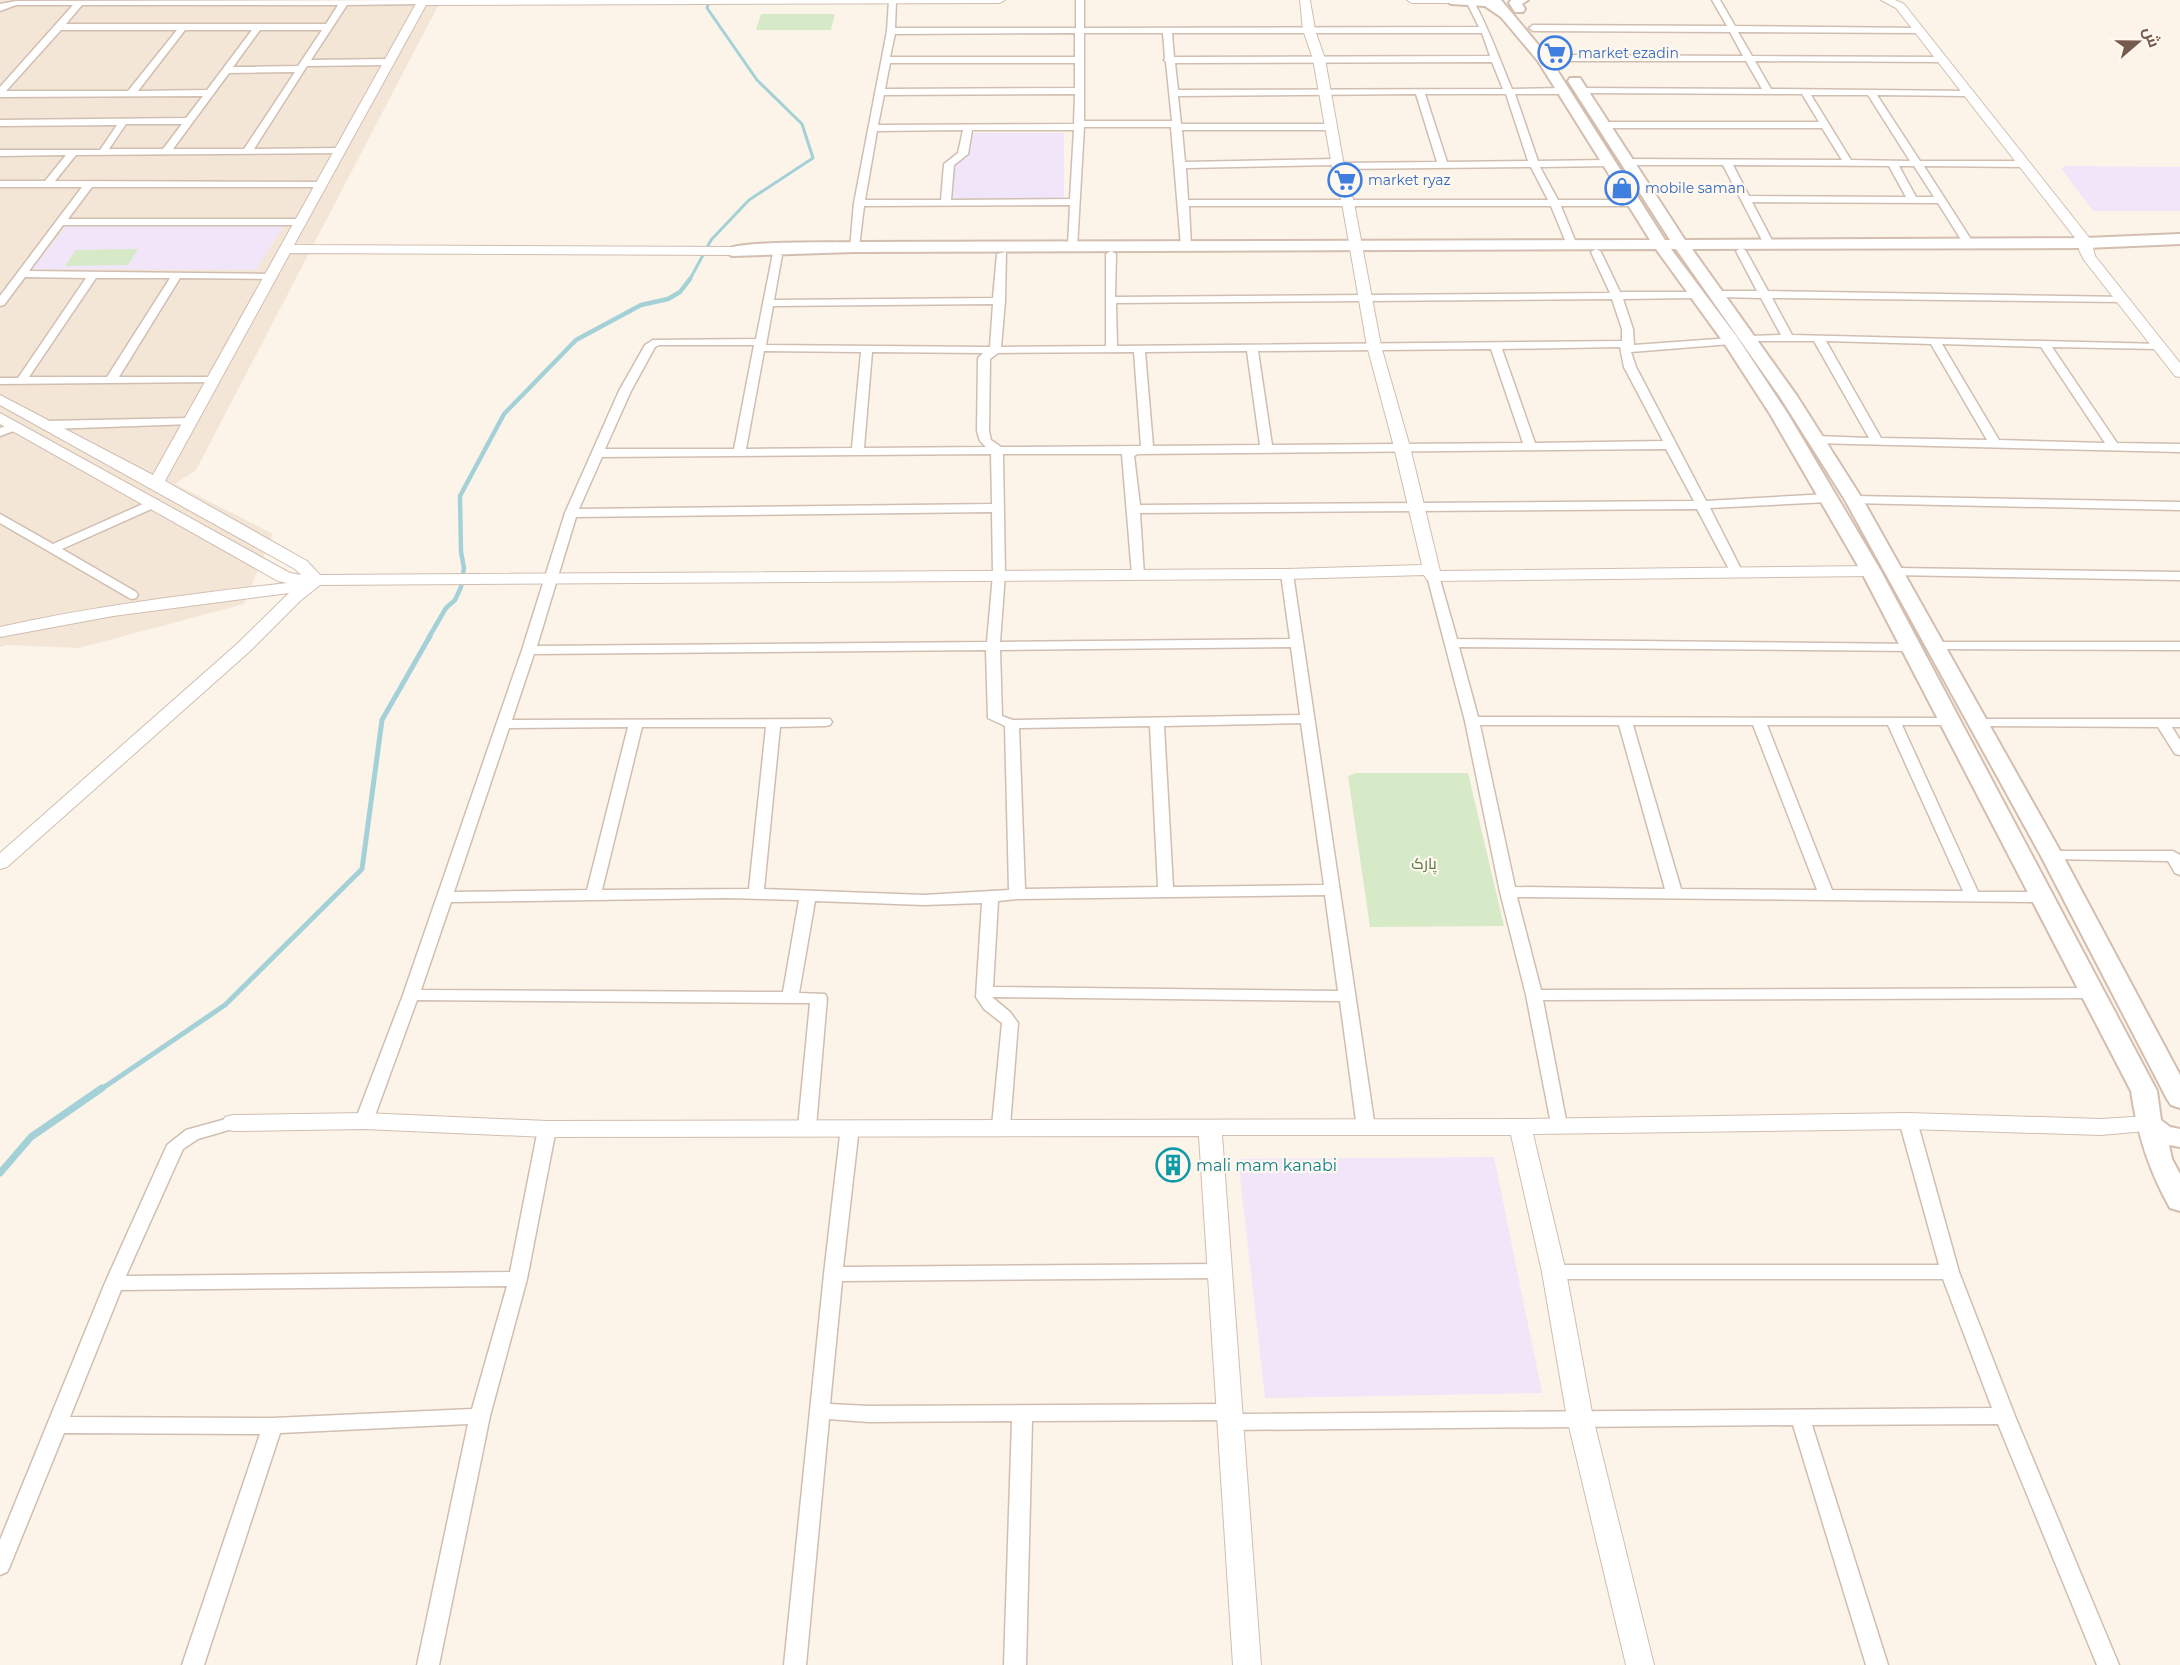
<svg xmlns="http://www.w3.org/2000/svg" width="2180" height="1665" viewBox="0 0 2180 1665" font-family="Montserrat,Cairo,sans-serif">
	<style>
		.residential { fill: #f4e6d7 }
		.education { fill: #f1e5f9 }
		.green { fill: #d6eac7 }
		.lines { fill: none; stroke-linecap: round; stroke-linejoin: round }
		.stream-far3 { stroke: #a4d1d7; stroke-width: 3 }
		.stream-far2 { stroke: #a4d1d7; stroke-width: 4.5 }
		.stream-far1 { stroke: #a4d1d7; stroke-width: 5 }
		.stream { stroke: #a4d1d7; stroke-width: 7 }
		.minor-casing { stroke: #d0beb1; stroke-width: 3 }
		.tertiary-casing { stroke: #d0beb1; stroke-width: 2 }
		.secondary-casing { stroke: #d3beaf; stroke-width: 4 }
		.minor { fill: #fff; fill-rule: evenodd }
		.tertiary { fill: #fff; fill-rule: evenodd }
		.secondary { fill: #fff; fill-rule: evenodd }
		.labels { text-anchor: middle; stroke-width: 4.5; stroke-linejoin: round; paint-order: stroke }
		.far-shop-label { font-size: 14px; fill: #366cbe; stroke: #fff8f0; text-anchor: start }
		.park-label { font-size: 16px; fill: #577c44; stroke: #fff8f0 }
		.culture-label { font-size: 16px; fill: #0d838f; stroke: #fff8f0; text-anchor: start }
	</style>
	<rect width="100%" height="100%" fill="#fcf4e9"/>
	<!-- residential -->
	<polygon class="residential" points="0,0 441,0 196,470 175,484 273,534 244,604 79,648 7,645 0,647"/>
	<!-- education -->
	<g class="education">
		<polygon points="969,133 1064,133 1064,200 952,199 955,165 968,157"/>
		<polygon points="2066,166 2180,167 2180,211 2093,211 2061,168"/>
		<polygon points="69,223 285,223 256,270 32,269"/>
		<polygon points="1494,1157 1542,1393 1265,1398 1238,1159"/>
	</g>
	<!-- green -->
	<g class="green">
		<polygon points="761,14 835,14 831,30 756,30"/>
		<polygon points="138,249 128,265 65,266 76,250"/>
		<polygon points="1356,773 1468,773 1504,926 1370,927 1348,776"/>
	</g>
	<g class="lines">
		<!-- stream-far3 -->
		<polyline class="stream-far3" points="689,281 711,240 749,200 813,158 802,124 757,80 707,8 710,0"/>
		<!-- stream-far2 -->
		<polyline class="stream-far2" points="429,637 446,608 455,600 461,587 464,568 461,552 460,496 504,414 576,340 641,305 668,299 680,292 690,279"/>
		<!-- stream-far1 -->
		<polyline class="stream-far1" points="100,1090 225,1005 362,869 382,720 430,636"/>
		<!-- stream -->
		<polyline class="stream" points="0,1173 31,1137 102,1088"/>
		<defs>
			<g id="minor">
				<path d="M424 0 426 2 422 4 347 5 311 60 389 59 393 62 389 65 307 66 254 149 339 148 342 149V153L76 155 55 181 324 182V186L321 187H92L68 219H300L305 222 300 225H63L29 271 274 274 275 276 270 279 180 278 119 377H212L218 380 216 382 0 384V378H18L86 278 25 277 4 305 0 306V296L82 187H0V181H45L66 155 0 156V150H100L117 125 0 126V120L186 118 203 96 0 97V87L73 5H16L0 11V4L16 1ZM82 5H338L326 24H66ZM61 30H177L128 91H6ZM185 30H252L207 90 138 91ZM260 30H322L298 66 233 67ZM295 72 244 149H173L229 73ZM126 124H182L163 149H109ZM96 278H170L107 377H29Z"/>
				<path d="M889 0 896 1 895 28H1076V0H1084V28L1479 27 1466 1 1473 0C1489 29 1499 58 1512 89L1563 88 1568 91 1563 94H1515L1538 161 1609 160 1614 163 1609 166 1540 167 1558 200H1635L1640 203 1635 206H1561L1577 245 1572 248 1567 245 1551 206H1189L1191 246 1186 249 1181 246 1171 127H1084L1077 248 1068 246 1070 205 864 206 859 247 850 249 854 203 887 31ZM1075 33V57H890L895 34ZM1084 33H1163L1165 58 1164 60 1166 62 1172 121H1084ZM1172 33H1482L1490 56 1174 57ZM1492 62 1503 89 1178 90 1175 63ZM890 63H1075V88L885 89ZM1075 94 1074 124 878 125 884 95ZM1416 94 1437 162 1341 163 1337 159 1185 162 1182 130H1331L1336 127 1331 124H1181L1178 96ZM1425 94H1506L1528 161 1447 162ZM963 130 958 153 944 164 941 200H865L877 131ZM972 130H1074L1070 199 951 200 954 165 968 154ZM1334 165 1338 169 1531 167 1548 200H1188L1186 168Z"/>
				<path d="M1712 0H1720L1735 26 1921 28V32L1918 33 1738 32 1752 56 1944 57 1945 59 1941 62 1755 61 1771 89 1970 91V95L1967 96 1877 95 1920 161H2023L2028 164 2023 167 1924 166 1974 244 1973 246H1965L1938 203 1752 202 1774 244 1765 246 1723 165H1628L1623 162 1628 159 1842 160 1822 128H1604L1599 125 1604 122H1819L1802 94 1581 93 1576 90 1578 88 1762 89 1746 61H1557L1553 58 1557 55 1743 56 1730 32 1533 31 1529 28 1533 25 1727 26ZM1811 95H1868L1910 161 1851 160ZM1733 165 1889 166 1906 197 1749 196ZM1899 166H1914L1934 197H1916Z"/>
				<path d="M1741 248 1746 251 1768 291 2126 297V301L2122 302 1772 298 1792 335 2162 344 2164 346 2158 349 2052 347 2117 443 2180 444V452L1812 443 1810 440 1816 436 1869 438 1814 341H1745V337L1749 336 1781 335 1761 298 1718 297 1713 294 1718 291H1757L1736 251ZM1826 341 1931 344 1987 440 1881 438ZM1942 344 2041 347 2105 443 1999 440Z"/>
				<path d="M1596 249 1601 252 1620 292H1696L1701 295 1696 298 1623 299 1633 329 1634 345 1731 338 1737 341 1731 344 1631 352 1636 367 1706 501 1828 494 1834 498 1828 502 1710 508 1743 573 1742 576H1732L1731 573 1697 509 1140 513 1144 575 1138 579 1132 575 1122 454H1003L1005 574 1000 642 1290 639 1281 574 1287 570 1293 574 1375 1128 1372 1132H1360L1357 1128 1340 1001 992 997 1010 1012 1018 1023 1010 1126 1007 1130H995L992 1126 1002 1023 984 1009 976 997 982 903 924 905 815 901 799 993 825 994 827 998 816 1127 813 1131H801L798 1127 810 1003 417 1000 373 1121 370 1125H358L355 1121 403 995 522 650 565 513 619 391 645 345 653 340 756 339 773 253 782 255 774 300 993 298 997 254 1006 252 1005 301 1001 347 1106 346V254L1111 251 1116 254 1115 297 1610 293 1591 252ZM1612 299 1622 329V341L1117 346 1116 303ZM993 304 990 347 766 345 773 306ZM659 345H754L734 449H605L631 391 655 347ZM1620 347 1624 367 1663 441 1535 443 1502 349ZM1491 349 1523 443 1272 445 1258 351ZM764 351 861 352 852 448 746 449ZM1247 351 1260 445 1153 446 1145 352ZM872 352 983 353 978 358 977 431 980 441 986 447 864 448ZM1134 352 1141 446 1001 447 991 440 989 431 990 359 998 353ZM1666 449 1694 501 1140 505 1134 456 1138 454ZM991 454 992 504 579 509 602 457ZM992 512 993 574 987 642 537 646 576 517ZM1291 647 1300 715 1013 720 1002 716 1000 650ZM986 650 988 718 1005 726 1009 890 924 895 764 889 780 727 825 726 830 725 832 722 830 719 512 720 534 654ZM1301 723 1324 885 1173 887 1164 726ZM1150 726 1158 887 1025 889 1019 728ZM628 727 587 890 454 892 509 728ZM642 727H766L749 889 602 890ZM1325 895 1338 991 993 987 998 901 1017 899ZM726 898 799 900 783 992 421 990 451 902Z"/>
				<polygon points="189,418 195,422 193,424 48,429 42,425 48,421"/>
				<polygon points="15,423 19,425 19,429 0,436 0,428"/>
				<polygon points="1854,496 2180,502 2180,510 1850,503 1848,500"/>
				<polygon points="154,499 158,500 160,503 158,506 62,549 136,592 138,595 136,598 131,599 0,523 0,514 53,544"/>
				<polygon points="1896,568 2180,572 2180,580 1891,575 1890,572 1891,569"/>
				<path d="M1433 572 1439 576 1457 639 1917 644 1919 647 1917 650 1912 651 1459 647 1478 717 1955 718 1957 721 1950 725H1902L1978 892H2044L2052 897 2044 902 1517 897 1541 990 2094 988 2100 989 2102 993 2100 997 2094 998 1543 1000 1567 1125 1564 1129H1552L1526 995 1500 892 1465 721 1427 576ZM1480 725H1619L1665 889 1515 887ZM1633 725H1753L1817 890 1681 889ZM1767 725H1888L1963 891 1832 890Z"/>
				<polygon points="1936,642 2180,642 2180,650 1931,649 1929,646"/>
				<polygon points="1979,719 2180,719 2180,727 2172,727 2180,740 2180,755 2175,754 2158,727 1974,726 1972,723 1974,720"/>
				<polygon points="2052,851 2173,851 2180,855 2180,875 2175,873 2168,861 2047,859 2044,856 2047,853"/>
				<polygon points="1908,1115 1914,1117 1917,1121 1959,1272 2015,1416 2119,1665 2097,1665 1998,1424 1812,1425 1888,1665 1866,1665 1793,1425 1229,1430 1222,1428 1220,1420 1032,1421 1026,1665 1004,1665 1012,1421 868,1422 829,1419 806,1665 784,1665 824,1274 841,1127 844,1123 856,1123 859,1127 843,1267 1220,1264 1227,1266 1229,1271 1227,1276 1220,1278 842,1281 830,1404 868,1406 1229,1404 1236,1407 1238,1414 1992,1408 1943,1279 1554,1279 1547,1277 1545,1272 1547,1267 1554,1265 1939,1265 1899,1121 1902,1117"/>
				<path d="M233 1117 239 1119 242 1123 239 1127 198 1139 183 1149 126 1276 510 1272 538 1129 541 1125H553L556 1129 527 1279 490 1416 439 1665H417L468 1424 280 1433 204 1665H182L260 1434 64 1433 10 1566 7 1572 0 1575V1540L105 1283 167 1145 186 1130ZM507 1286 472 1409 273 1418 70 1417 121 1290Z"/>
			</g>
			<g id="tertiary">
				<path d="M418 0H1005L1000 3 426 5 294 245 732 247 739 251 732 255 290 253 165 481 307 561 320 575 1287 569 1422 565 1394 447 1367 346 1342 203 1332 166 1313 59 1303 30 1300 0H1310L1315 30 1325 59 1344 166 1354 203 1381 346 1410 447 1440 571 1871 566 1879 571 1871 576 1433 581 1427 580 1424 575 1287 579 320 585 300 601 249 652 7 867 0 869V853L237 644 289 593 113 616 0 637V627C95 606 191 594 287 583L278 581 0 424V413L290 573 301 575 295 569 0 405V395L153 475Z"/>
				<polygon points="1407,0 1480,0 1475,3 1412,3"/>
				<polygon points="1881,0 1895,0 1904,4 2091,240 2095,256 2180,363 2180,377 2175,376 2084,260 2079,250 2079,243 1896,8"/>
				<polygon points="364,1113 547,1121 1520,1119 1908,1113 2101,1119 2149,1116 2157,1118 2160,1124 2157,1130 2101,1135 1908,1129 1533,1134 1566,1272 1593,1418 1654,1665 1626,1665 1567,1418 1542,1272 1511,1135 1222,1135 1261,1665 1233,1665 1199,1136 547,1137 364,1129 233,1131 225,1129 222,1123 225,1117 233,1115"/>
			</g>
			<g id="secondary">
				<path d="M1445 0H1501L1550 59 1665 240H1670L1568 81 1570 78H1580L1685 240 2086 238 2180 234V244L2086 248 1692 249 1797 396 1863 500 2063 856 2180 1075V1108L2171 1105 2167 1099 2041 856 1845 500 1780 397 1676 249H1671L1737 337 1788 414 1881 571 2157 1091 2161 1120 2170 1127 2180 1129V1147L2169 1145 2172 1159 2180 1174V1211L2170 1208C2149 1171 2137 1133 2131 1091L1861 571 1770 414 1724 343 1656 249 854 252 732 256 724 251C733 240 834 243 854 242L1650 240 1538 61 1501 17 1485 6 1451 4Z"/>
				<polygon points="1511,0 1528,0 1522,4 1525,9 1523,12 1515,12 1509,3"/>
			</g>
		</defs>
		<!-- minor casing -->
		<use href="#minor" class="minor-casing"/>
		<!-- tertiary casing -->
		<use href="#tertiary" class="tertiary-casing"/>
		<!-- secondary casing -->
		<use href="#secondary" class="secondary-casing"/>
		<!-- minor -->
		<use href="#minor" class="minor"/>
		<!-- tertiary -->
		<use href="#tertiary" class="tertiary"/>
		<!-- secondary -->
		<use href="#secondary" class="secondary"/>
	</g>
	<!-- icons -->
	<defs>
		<symbol id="supermarket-ring" viewBox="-11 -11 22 22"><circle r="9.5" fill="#fff8f0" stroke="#3f7fe0" stroke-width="1.5"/><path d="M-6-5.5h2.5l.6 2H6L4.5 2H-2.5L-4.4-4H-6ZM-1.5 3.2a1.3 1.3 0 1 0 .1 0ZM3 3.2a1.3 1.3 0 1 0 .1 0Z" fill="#3f7fe0"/></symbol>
		<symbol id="shop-ring" viewBox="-11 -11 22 22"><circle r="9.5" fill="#fff8f0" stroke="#3f7fe0" stroke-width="1.5"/><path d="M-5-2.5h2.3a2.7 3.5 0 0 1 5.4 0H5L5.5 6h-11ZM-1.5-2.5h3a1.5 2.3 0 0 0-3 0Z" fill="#3f7fe0"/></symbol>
		<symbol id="building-ring" viewBox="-11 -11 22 22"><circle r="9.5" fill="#fff8f0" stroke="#0f9aa8" stroke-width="1.5"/><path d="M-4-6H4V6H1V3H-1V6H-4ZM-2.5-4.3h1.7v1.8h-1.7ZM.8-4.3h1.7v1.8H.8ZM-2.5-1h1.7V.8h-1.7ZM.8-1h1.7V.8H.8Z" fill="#0f9aa8"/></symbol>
	</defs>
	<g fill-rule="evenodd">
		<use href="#supermarket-ring" x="1536" y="34" width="38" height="38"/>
		<use href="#supermarket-ring" x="1326" y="161" width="38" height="38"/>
		<use href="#shop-ring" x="1603" y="169" width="38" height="38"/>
		<use href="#building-ring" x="1154" y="1146" width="38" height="38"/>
	</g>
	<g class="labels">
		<!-- far-shop labels -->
		<g class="far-shop-label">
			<text x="1578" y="58">market ezadin</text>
			<text x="1368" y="185">market ryaz</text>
			<text x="1645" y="193">mobile saman</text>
		</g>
		<!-- park labels -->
		<g class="park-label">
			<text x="1424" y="869">پارک</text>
		</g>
		<!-- culture labels -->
		<g class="culture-label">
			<text x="1196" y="1171">mali mam kanabi</text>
		</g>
	</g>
	<!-- north arrow -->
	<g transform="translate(2138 42) rotate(70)" stroke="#fff8f0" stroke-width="4.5" paint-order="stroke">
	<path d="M0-4.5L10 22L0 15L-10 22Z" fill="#765a4d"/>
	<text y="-9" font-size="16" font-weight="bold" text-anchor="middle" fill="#765a4d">ش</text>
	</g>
</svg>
